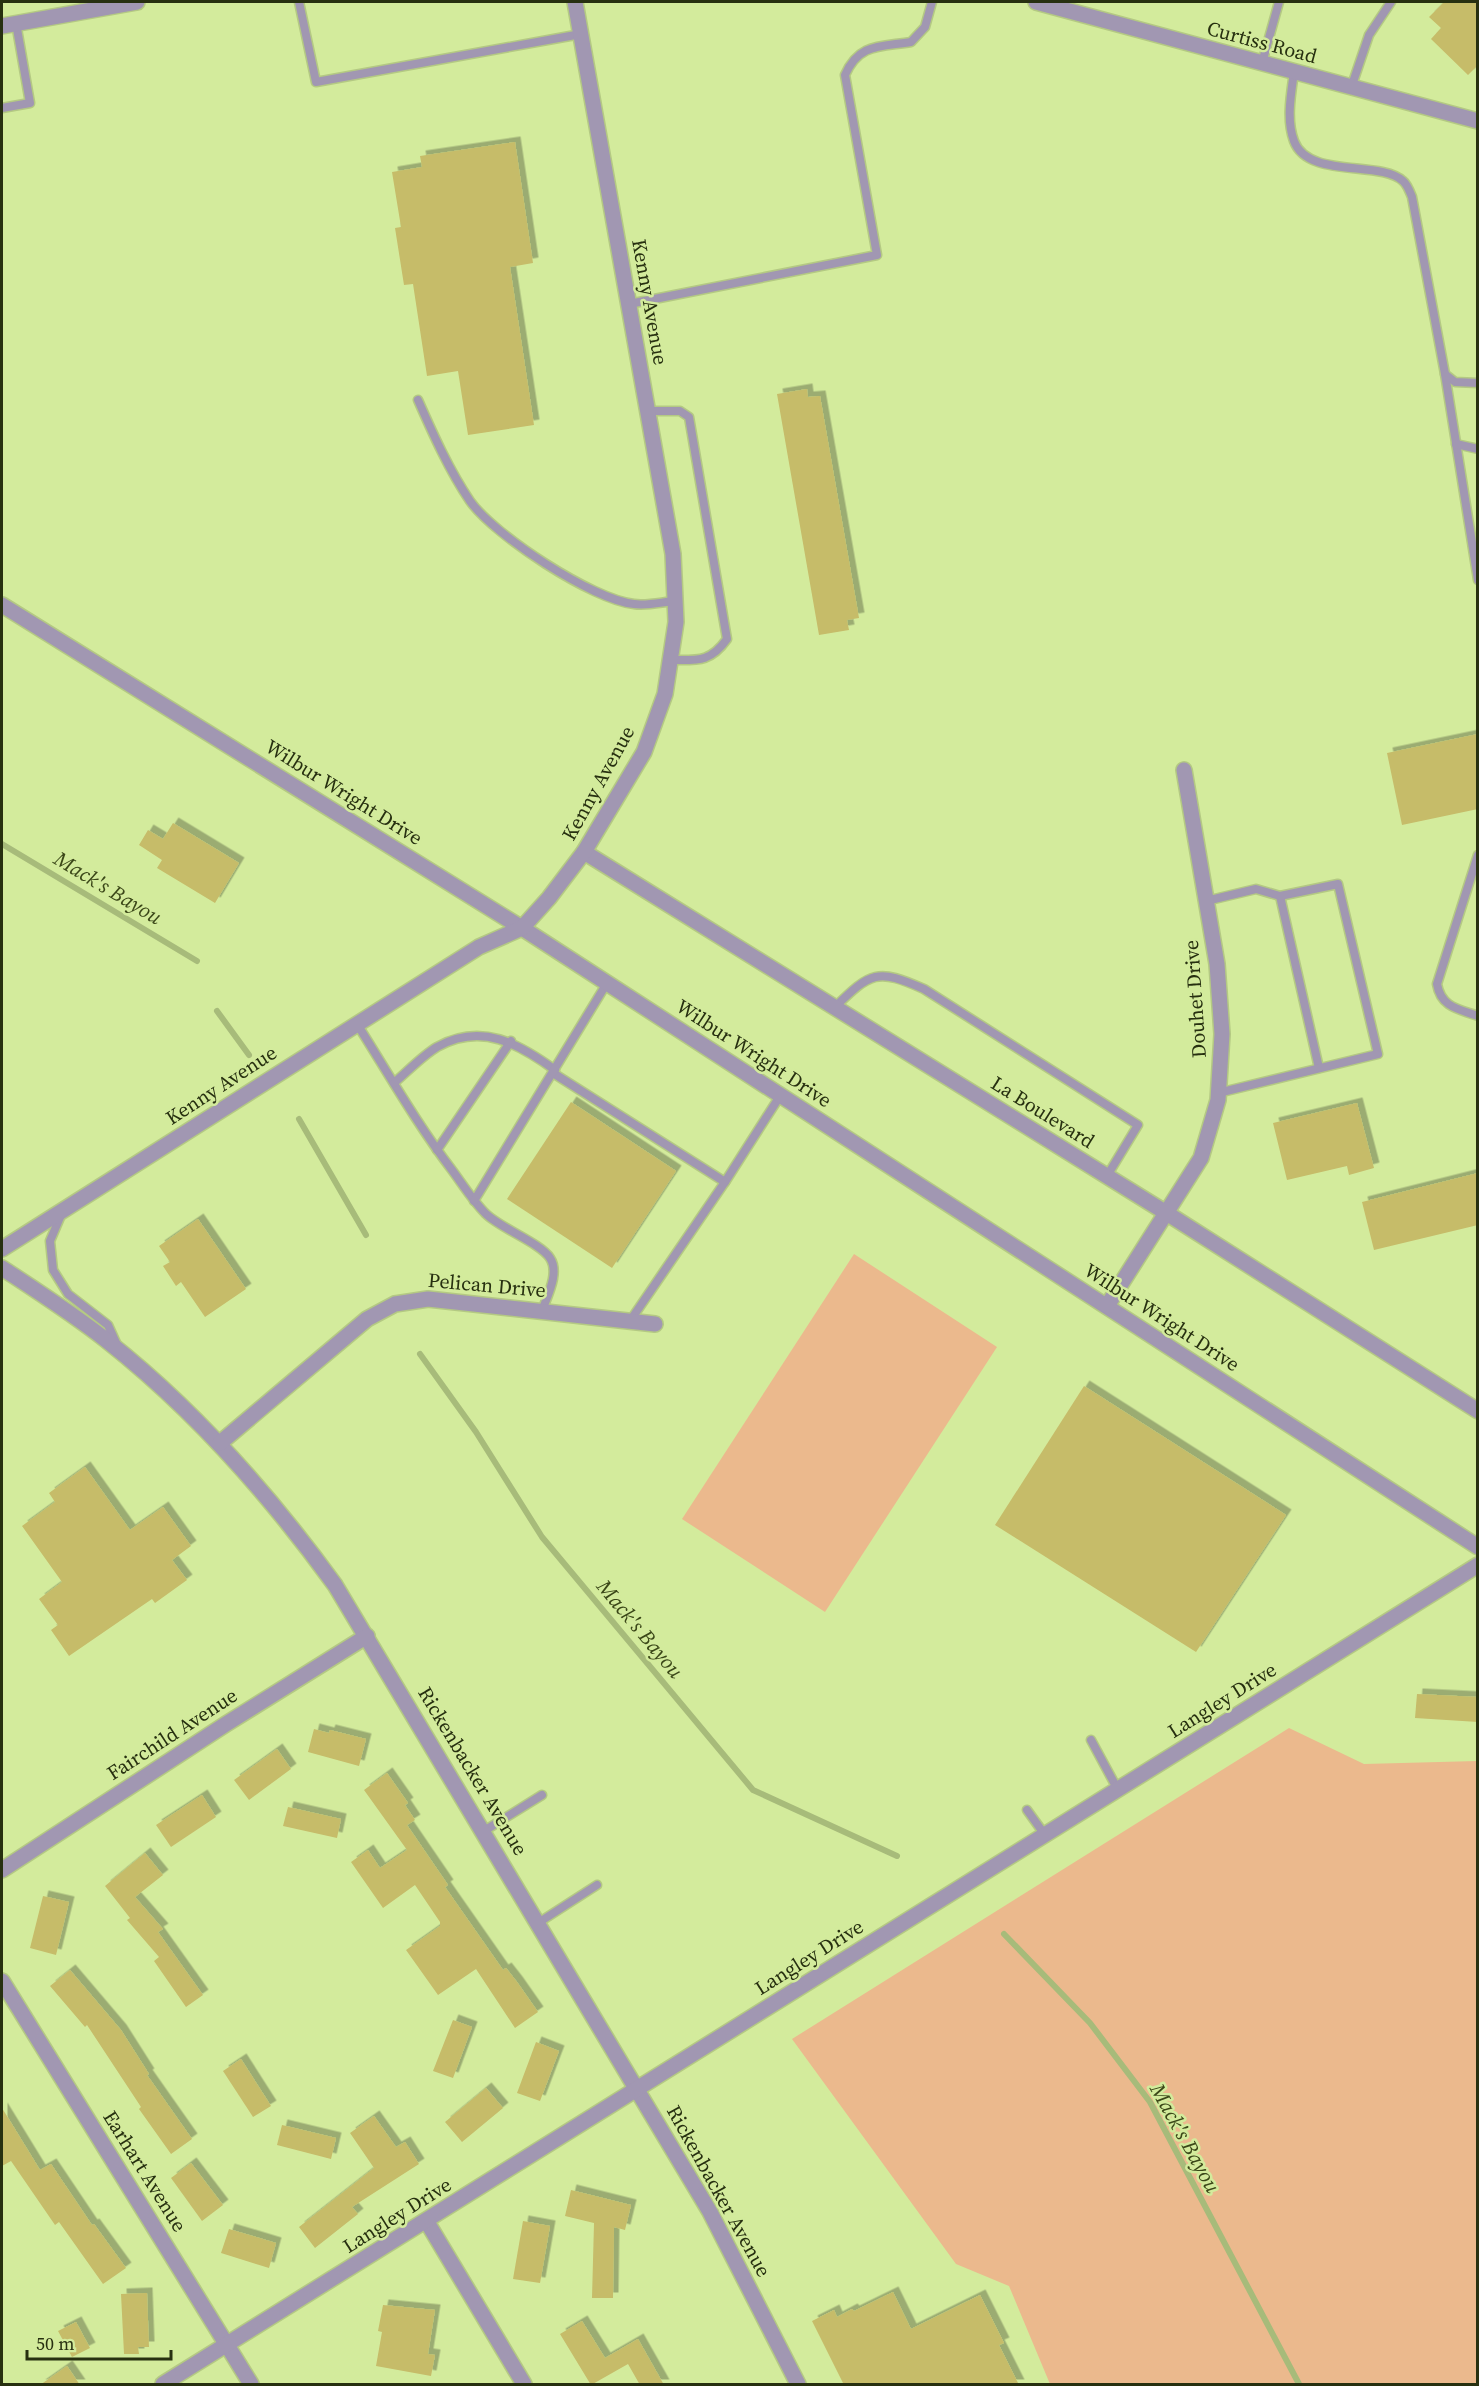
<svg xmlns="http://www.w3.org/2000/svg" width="1479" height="2386" viewBox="0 0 1479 2386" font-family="'Source Serif 4',serif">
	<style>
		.green { fill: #ebb98d }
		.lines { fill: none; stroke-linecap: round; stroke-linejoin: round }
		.stream { stroke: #a7bb7a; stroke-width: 6 }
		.building { fill: #c6bc69; filter: url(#shadow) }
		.lane-casing { stroke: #b4c983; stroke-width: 11 }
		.street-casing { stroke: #b4c983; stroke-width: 18 }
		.lane { stroke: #a197b2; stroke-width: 8 }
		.street { stroke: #a197b2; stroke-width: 15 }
		.labels { text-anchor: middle; stroke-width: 5; stroke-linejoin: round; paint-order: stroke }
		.street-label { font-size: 20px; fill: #273010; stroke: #d3eb9c }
		.water-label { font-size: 21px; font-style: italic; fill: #3b4718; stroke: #d3eb9c }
	</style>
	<defs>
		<filter id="shadow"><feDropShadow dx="5.5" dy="-5.5" stdDeviation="0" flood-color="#0004"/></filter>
	</defs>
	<rect width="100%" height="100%" fill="#d3eb9c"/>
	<!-- green -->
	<g class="green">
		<polygon points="854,1254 997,1347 825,1612 682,1519"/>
		<polygon points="1289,1728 1364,1764 1477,1761 1477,2384 1050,2384 1009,2286 956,2264 792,2039"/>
	</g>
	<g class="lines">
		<!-- stream -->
		<g class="stream">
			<polyline points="2,844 197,961"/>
			<polyline points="217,1011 249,1055"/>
			<polyline points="299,1119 366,1235"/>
			<polyline points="420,1354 476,1432 542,1537 753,1790 897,1856"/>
			<polyline points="1004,1934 1090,2023 1150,2102 1299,2384"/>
		</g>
	</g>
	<!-- building -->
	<g class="building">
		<polygon points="1444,2 1478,2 1478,65 1468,75 1431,39 1441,28 1429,17"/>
		<polygon points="515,142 533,263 510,267 534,425 468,435 458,371 427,376 413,284 404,285 395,228 401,227 392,172 422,167 420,156"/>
		<polygon points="807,389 808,397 820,396 859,618 847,620 849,630 819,635 777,394"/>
		<polygon points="1478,734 1478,809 1402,825 1387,753"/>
		<polygon points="173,823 239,863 215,903 157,868 162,860 139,845 148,830 163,839"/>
		<polygon points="571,1102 676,1171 612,1268 507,1199"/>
		<polygon points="1357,1103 1374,1168 1349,1175 1347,1166 1287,1180 1273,1123"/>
		<polygon points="1478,1173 1478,1225 1374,1250 1362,1202"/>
		<polygon points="198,1219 246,1289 205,1317 181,1282 176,1286 163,1266 170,1262 159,1246"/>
		<polygon points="1084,1386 1286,1515 1196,1652 995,1525"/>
		<polygon points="85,1467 130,1530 163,1507 191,1546 172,1560 187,1580 155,1603 152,1599 69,1656 51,1630 58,1625 39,1599 62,1582 22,1526 55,1502 49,1493"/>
		<polygon points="1417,1694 1478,1697 1478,1722 1415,1718"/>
		<polygon points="314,1729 329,1733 330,1730 366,1739 359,1766 308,1752"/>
		<polygon points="277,1749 291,1769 249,1800 234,1780"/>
		<polygon points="387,1773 408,1803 405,1805 415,1820 407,1825 448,1885 445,1887 503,1970 506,1968 517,1982 538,2012 515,2028 476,1969 438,1995 406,1950 440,1926 440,1922 415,1885 383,1908 351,1862 368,1850 380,1868 407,1850 364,1790"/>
		<polygon points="202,1795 216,1817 171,1847 156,1825"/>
		<polygon points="288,1807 341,1819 337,1838 283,1826"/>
		<polygon points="145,1853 163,1875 135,1897 163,1929 158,1932 203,1995 186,2007 154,1961 159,1957 127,1920 130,1918 105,1886"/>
		<polygon points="43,1896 69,1902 56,1955 30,1948"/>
		<polygon points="70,1970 121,2030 149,2074 147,2075 192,2139 171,2154 139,2109 141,2107 87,2025 85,2027 50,1986"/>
		<polygon points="453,2020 472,2027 453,2078 433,2071"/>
		<polygon points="536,2042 559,2051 540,2101 517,2093"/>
		<polygon points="241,2059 271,2106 253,2117 223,2071"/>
		<polygon points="486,2088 503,2108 462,2142 445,2122"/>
		<polygon points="2,2108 40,2170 51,2164 92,2225 94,2224 126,2268 103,2284 59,2222 55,2225 11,2161 2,2166"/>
		<polygon points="374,2116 396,2147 405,2142 419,2164 352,2207 358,2214 315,2248 299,2227 374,2168 350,2133"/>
		<polygon points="282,2125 336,2138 331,2159 277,2145"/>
		<polygon points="191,2163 223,2205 202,2221 171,2178"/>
		<polygon points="571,2190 631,2205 625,2230 614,2227 613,2298 592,2298 594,2223 565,2216"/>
		<polygon points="523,2221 550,2226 540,2283 513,2279"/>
		<polygon points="229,2229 276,2243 269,2268 221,2253"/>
		<polygon points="893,2292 911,2329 980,2295 1004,2343 999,2345 1019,2385 844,2385 812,2321 834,2310 837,2317 852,2309 854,2311"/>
		<polygon points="147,2293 149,2347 138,2347 139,2354 124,2354 121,2294"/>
		<polygon points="383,2305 435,2310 428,2354 435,2355 431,2376 376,2366 382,2332 378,2331"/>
		<polygon points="582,2321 605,2358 638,2339 664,2385 640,2385 628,2364 591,2385 560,2334"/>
		<polygon points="76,2322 90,2348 72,2357 58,2331"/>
		<polygon points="67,2366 80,2385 40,2385"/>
	</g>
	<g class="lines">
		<defs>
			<g id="lane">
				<polyline points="299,2 316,82 581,34"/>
				<polyline points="1262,63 1279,2"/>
				<path d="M1294 72C1291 94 1286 120 1294 141 1308 179 1380 160 1403 181 1407 184 1410 192 1412 197L1445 374 1455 382 1478 383"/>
				<polyline points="1351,88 1369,35 1391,2"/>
				<polyline points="2,108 30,103 16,23"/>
				<path d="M629 304 877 255 845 75C859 43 880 47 911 42L925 27 932 2"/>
				<polyline points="1445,374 1478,580"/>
				<path d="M418 400C433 434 449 470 470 501 494 535 593 600 634 604 647 606 662 602 675 601"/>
				<path d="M648 411H680L689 417 727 639C710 663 697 660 670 660"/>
				<polyline points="1456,444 1478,449"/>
				<path d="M1478 855 1437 984C1441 1007 1458 1009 1478 1016"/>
				<polyline points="1280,896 1319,1068"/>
				<polyline points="1206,901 1256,889 1280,896 1338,884 1378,1054 1218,1093"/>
				<path d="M835 1007C871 972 877 968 924 989L1138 1125 1107 1176"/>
				<path d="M357 1024C388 1073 417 1124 452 1170 463 1185 473 1201 486 1214 502 1229 540 1243 550 1258 560 1273 547 1296 542 1311"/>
				<polyline points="553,1073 725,1182 780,1096"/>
				<path d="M394 1083C408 1071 422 1056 437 1047 482 1022 519 1044 555 1070"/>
				<polyline points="437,1150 511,1041"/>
				<polyline points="474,1201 607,983"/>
				<polyline points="61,1215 50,1241 53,1270 68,1294 108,1325 117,1345"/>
				<polyline points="630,1321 725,1182"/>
				<polyline points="1091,1740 1118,1790"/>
				<polyline points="1027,1810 1045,1835"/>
				<polyline points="484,1831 542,1795"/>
				<polyline points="538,1923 597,1885"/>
			</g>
			<g id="street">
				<polyline points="1036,2 1478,121"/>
				<polyline points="2,26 137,2"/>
				<polyline points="2,605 522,928 1478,1547"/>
				<polyline points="584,852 1168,1214 1478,1411"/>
				<polyline points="2,1249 479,947 522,928 549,898 584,852 644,752 665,694 676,622 673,554 575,2"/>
				<path d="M2 1268C37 1291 73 1314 106 1340 195 1410 269 1494 335 1585L710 2212 798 2384"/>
				<polyline points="1107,1306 1201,1158 1218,1100 1222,1034 1217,964 1184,770"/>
				<polyline points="220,1443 367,1319 395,1304 428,1299 655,1324"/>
				<polyline points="2,1870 226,1724 367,1636"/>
				<polyline points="2,1981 251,2384"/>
				<polyline points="427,2222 524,2384"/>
				<polyline points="163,2384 1478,1565"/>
			</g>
		</defs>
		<!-- lane casing -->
		<use href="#lane" class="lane-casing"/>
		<!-- street casing -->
		<use href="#street" class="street-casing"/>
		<!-- lane -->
		<use href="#lane" class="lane"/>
		<!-- street -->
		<use href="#street" class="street"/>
	</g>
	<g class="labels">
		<!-- street labels -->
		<g class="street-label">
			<text transform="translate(1262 42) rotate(15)" y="7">Curtiss Road</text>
			<text transform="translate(650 302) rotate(80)" y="7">Kenny Avenue</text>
			<text transform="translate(598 783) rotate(-61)" y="7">Kenny Avenue</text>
			<text transform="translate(344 792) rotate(32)" y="7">Wilbur Wright Drive</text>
			<text transform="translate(1195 999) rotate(-94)" y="7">Douhet Drive</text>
			<text transform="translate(754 1053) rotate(33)" y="7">Wilbur Wright Drive</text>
			<text transform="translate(221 1085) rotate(-33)" y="7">Kenny Avenue</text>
			<text transform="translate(1043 1112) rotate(32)" y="7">La Boulevard</text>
			<text transform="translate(487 1285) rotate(5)" y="7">Pelican Drive</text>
			<text transform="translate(1162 1317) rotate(33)" y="7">Wilbur Wright Drive</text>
			<text transform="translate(1222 1700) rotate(-32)" y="7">Langley Drive</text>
			<text transform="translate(172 1734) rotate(-33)" y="7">Fairchild Avenue</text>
			<text transform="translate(473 1771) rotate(59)" y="7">Rickenbacker Avenue</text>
			<text transform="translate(809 1957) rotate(-32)" y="7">Langley Drive</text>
			<text transform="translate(145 2171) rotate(58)" y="7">Earhart Avenue</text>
			<text transform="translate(719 2191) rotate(61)" y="7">Rickenbacker Avenue</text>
			<text transform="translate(397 2215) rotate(-32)" y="7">Langley Drive</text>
		</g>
		<!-- water labels -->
		<g class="water-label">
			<text transform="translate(108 888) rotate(31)" y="7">Mack's Bayou</text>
			<text transform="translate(640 1629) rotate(50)" y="7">Mack's Bayou</text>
			<text transform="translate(1185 2138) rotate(61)" y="7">Mack's Bayou</text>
		</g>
	</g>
	<!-- border -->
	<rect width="1479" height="2386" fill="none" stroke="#273010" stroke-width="6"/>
	<!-- scale -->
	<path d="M27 2350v9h144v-9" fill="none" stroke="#273010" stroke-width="3"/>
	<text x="36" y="2350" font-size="18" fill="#273010" stroke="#d3eb9c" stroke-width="4.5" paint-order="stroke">50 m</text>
</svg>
